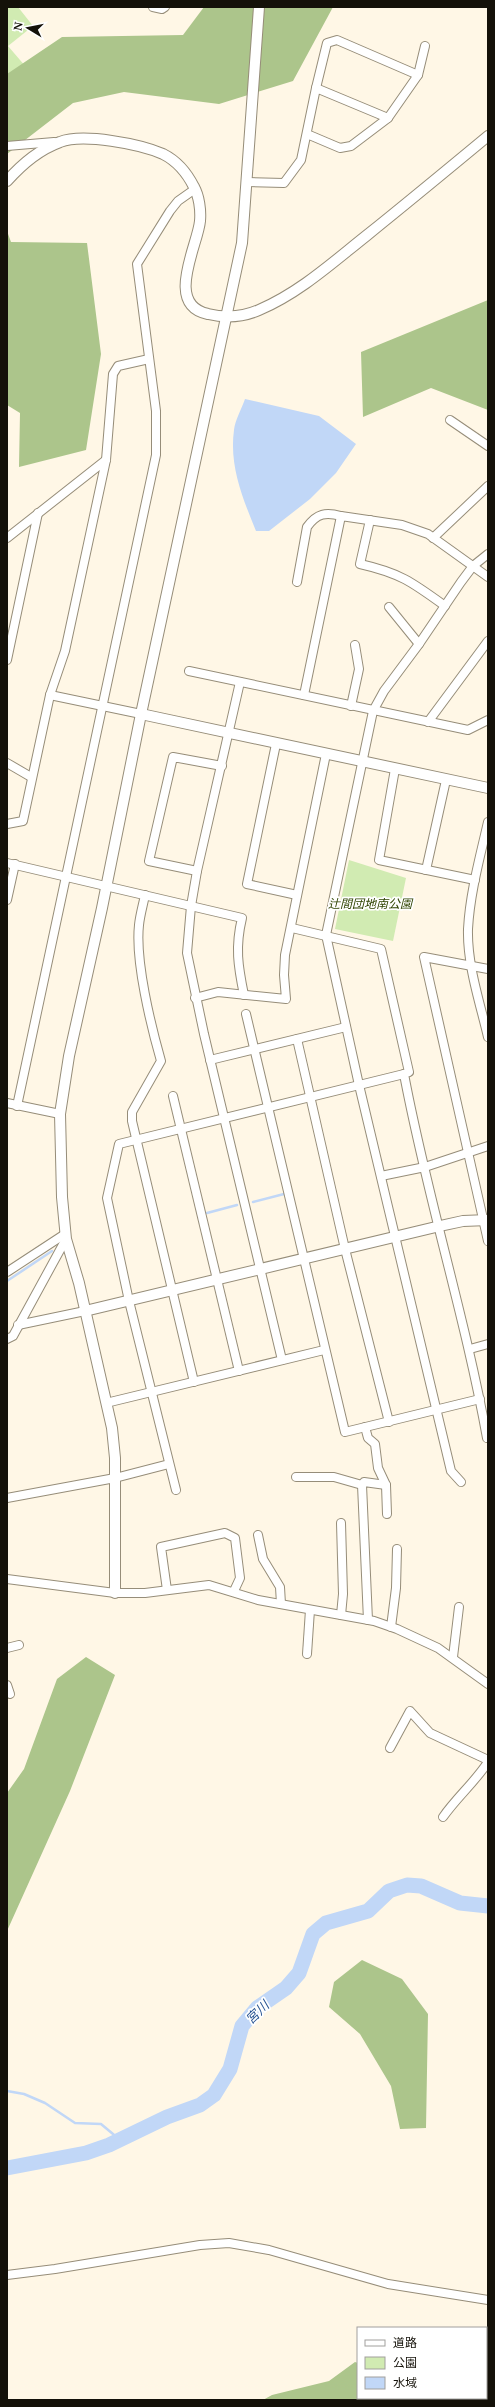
<svg xmlns="http://www.w3.org/2000/svg" width="495" height="2407" viewBox="0 0 495 2407" font-family="'Noto Serif','Noto Sans JP',serif">
	<style>
		.green { fill: #d1ebb2 }
		.forest { fill: #acc58b }
		.water { fill: #c1d7f7 }
		.lines { fill: none; stroke-linecap: round; stroke-linejoin: round }
		.stream { stroke: #c1d7f7; stroke-width: 2.5 }
		.river { stroke: #c1d7f7; stroke-width: 15 }
		.minor-casing { stroke: #968d79; stroke-width: 10 }
		.tertiary-casing { stroke: #968d79; stroke-width: 12 }
		.minor { stroke: #fff; stroke-width: 8 }
		.tertiary { stroke: #fff; stroke-width: 10 }
		.labels { text-anchor: middle; stroke-width: 3.5; stroke-linejoin: round; paint-order: stroke }
		.park-label { font-size: 12px; font-style: italic; fill: #2e4301; stroke: #fff }
		.water-label { font-size: 13px; font-style: italic; fill: #295593; stroke: #fff }
	</style>
	<rect width="100%" height="100%" fill="#fff7e6"/>
	<!-- green -->
	<g class="green">
		<polygon points="7,7 18,7 33,26 8,46 26,67 7,84"/>
		<polygon points="349,860 406,878 393,941 335,929"/>
	</g>
	<!-- forest -->
	<g class="forest">
		<polygon points="204,7 333,7 293,81 219,104 124,92 73,103 7,154 7,74 62,37 183,35"/>
		<polygon points="7,231 11,242 87,243 101,354 86,450 19,467 20,413 7,405"/>
		<polygon points="488,300 488,410 431,388 363,417 361,352"/>
		<polygon points="86,1657 115,1675 70,1791 7,1931 7,1793 24,1769 57,1679"/>
		<polygon points="362,1960 402,1979 428,2014 426,2128 400,2129 391,2086 360,2034 329,2007 334,1982"/>
		<polygon points="355,2362 358,2363 358,2398 365,2398 364,2400 263,2400 272,2395 329,2381"/>
	</g>
	<!-- water -->
	<path class="water" d="M245 399 319 416 356 444 336 473 310 499 269 531H256C243 499 229 466 234 430 235 420 242 408 245 399Z"/>
	<g class="lines">
		<!-- stream -->
		<g class="stream">
			<polyline points="253,1202 284,1194"/>
			<polyline points="207,1213 237,1205"/>
			<polyline points="7,1281 52,1251"/>
			<polyline points="7,2091 24,2094 45,2103 75,2123 101,2124 119,2139"/>
		</g>
		<!-- river -->
		<polyline class="river" points="7,2168 86,2153 109,2145 167,2117 200,2105 214,2095 230,2069 242,2026 257,2008 286,1988 299,1973 313,1934 326,1923 368,1911 389,1891 407,1885 421,1886 460,1903 488,1906"/>
		<defs>
			<g id="minor">
				<polyline points="153,7 162,9 165,7"/>
				<polyline points="316,88 327,43 337,40 418,75"/>
				<polyline points="388,118 418,75 425,46"/>
				<polyline points="7,146 54,142"/>
				<polyline points="248,182 284,183 301,160 316,88 388,118 351,146 340,148 307,134"/>
				<polyline points="450,420 488,446"/>
				<path d="M370 520 360 564C400 573 412 582 445 606"/>
				<polyline points="7,538 106,460"/>
				<polyline points="433,538 488,486"/>
				<path d="M297 582 307 527C317 513 326 512 341 516"/>
				<polyline points="389,607 419,644"/>
				<polyline points="7,660 38,513"/>
				<polyline points="189,671 468,730 488,720"/>
				<polyline points="240,682 197,871 191,906 187,953 204,1034 282,1360"/>
				<polyline points="50,695 141,714"/>
				<polyline points="304,695 341,516 402,525 428,534 488,577"/>
				<polyline points="351,706 359,669 355,645"/>
				<polyline points="428,722 488,641"/>
				<polyline points="276,744 247,884 297,895"/>
				<polyline points="7,763 31,777"/>
				<polyline points="395,769 379,860 475,880"/>
				<path d="M488 822C480 857 470 893 468 929 467 965 480 1003 488 1037"/>
				<polyline points="7,824 23,821 50,695 65,651 106,460 113,374 118,366 149,359"/>
				<path d="M7 863 242 918C235 947 238 966 244 995"/>
				<polyline points="426,870 446,780"/>
				<polyline points="197,871 149,861 173,757 222,766"/>
				<path d="M145 895C143 905 140 915 139 925 135 961 151 1026 161 1061L132 1112V1121L194 1382"/>
				<polyline points="7,900 15,864"/>
				<path d="M292 928 381 949 409 1072 404 1074C427 1197 465 1316 487 1438"/>
				<polyline points="488,969 424,957 488,1241"/>
				<polyline points="195,998 218,992 286,999 284,975 285,955 326,754"/>
				<polyline points="246,1014 345,1432 480,1399"/>
				<polyline points="297,1039 345,1249 389,1422"/>
				<polyline points="210,1060 346,1027"/>
				<polyline points="173,1096 239,1371"/>
				<polyline points="7,1103 60,1114"/>
				<polyline points="17,1106 156,455 156,411 137,264 170,211 178,201 195,189"/>
				<polyline points="381,1176 425,1167 488,1146"/>
				<polyline points="7,1272 65,1234"/>
				<polyline points="18,1325 85,1311"/>
				<polyline points="7,1339 13,1336 66,1239"/>
				<polyline points="470,1349 488,1344"/>
				<polyline points="106,1403 324,1350"/>
				<polyline points="365,1427 368,1438 375,1444 378,1468 386,1485 387,1514"/>
				<polyline points="296,1477 334,1477 362,1485"/>
				<polyline points="461,1482 451,1471 359,1085 326,935 373,711 384,691 419,644 461,582 473,566 488,554"/>
				<polyline points="176,1490 129,1301 107,1198 119,1144 404,1074"/>
				<polyline points="7,1498 115,1478 169,1464"/>
				<polyline points="258,1535 263,1559 280,1587 281,1604"/>
				<polyline points="7,1579 115,1593 145,1593 209,1585 258,1600 374,1621 397,1629 438,1648 488,1684"/>
				<polyline points="167,1590 161,1547 225,1533 235,1538 240,1578 234,1591"/>
				<polyline points="341,1615 343,1594 341,1523"/>
				<polyline points="368,1620 362,1485 364,1482 386,1485"/>
				<polyline points="391,1627 396,1588 397,1549"/>
				<polyline points="7,1648 19,1645"/>
				<polyline points="307,1654 310,1610"/>
				<polyline points="453,1657 459,1607"/>
				<polyline points="7,1685 10,1694"/>
				<polyline points="390,1748 410,1711 430,1733 488,1760"/>
				<path d="M443 1817C457 1797 475 1782 488 1762"/>
				<polyline points="7,2275 55,2269 200,2245 229,2243 269,2250 388,2284 488,2300"/>
			</g>
			<g id="tertiary">
				<path d="M7 181C22 164 38 150 60 142 83 133 140 144 163 154 177 161 187 173 194 187 199 196 201 210 200 221 198 245 164 305 208 314 225 318 243 317 259 310 299 293 332 263 366 236 407 203 447 170 488 136"/>
				<polyline points="141,714 488,788"/>
				<polyline points="85,1311 440,1226 463,1221 488,1220"/>
				<polyline points="115,1593 115,1458 112,1428 79,1283 66,1239 62,1197 60,1114 69,1056 102,908 141,714 242,243 259,7"/>
			</g>
		</defs>
		<!-- minor casing -->
		<use href="#minor" class="minor-casing"/>
		<!-- tertiary casing -->
		<use href="#tertiary" class="tertiary-casing"/>
		<!-- minor -->
		<use href="#minor" class="minor"/>
		<!-- tertiary -->
		<use href="#tertiary" class="tertiary"/>
	</g>
	<g class="labels">
		<!-- park labels -->
		<g class="park-label">
			<text x="370" y="908">辻間団地南公園</text>
		</g>
		<!-- water labels -->
		<g class="water-label">
			<text transform="translate(257 2012) rotate(-44)" y="5">宮川</text>
		</g>
	</g>
	<!-- border -->
	<rect width="495" height="2407" fill="none" stroke="#141109" stroke-width="16"/>
	<!-- legend -->
	<rect x="357" y="2327" width="130" height="72" fill="#ffffff" stroke="#a1a09d"/>
	<rect x="365" y="2340" width="20" height="6" fill="#ffffff" stroke="#a1a09d"/>
	<text x="393" y="2347" font-size="12" fill="#141109">道路</text>
	<rect x="365" y="2357" width="20" height="12" fill="#d1ebb2" stroke="#a1a09d"/>
	<text x="393" y="2367" font-size="12" fill="#141109">公園</text>
	<rect x="365" y="2377" width="20" height="12" fill="#c1d7f7" stroke="#a1a09d"/>
	<text x="393" y="2387" font-size="12" fill="#141109">水域</text>
	<!-- north arrow -->
	<g transform="translate(28 28) rotate(280)" stroke="#ffffff" stroke-width="3" paint-order="stroke">
	<path d="M0-3L7 15L0 10L-7 15Z" fill="#141109"/>
	<text y="-6" font-size="11" font-weight="bold" text-anchor="middle" fill="#141109">N</text>
	</g>
</svg>
